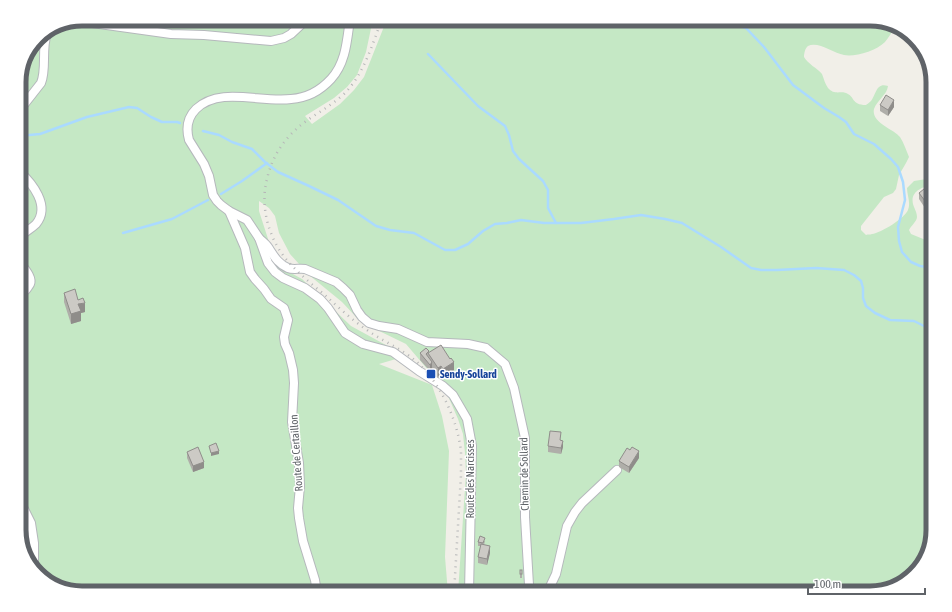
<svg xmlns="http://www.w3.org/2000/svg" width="952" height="612" viewBox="0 0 952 612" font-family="'Asap Condensed',sans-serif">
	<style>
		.green { fill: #c5e8c5 }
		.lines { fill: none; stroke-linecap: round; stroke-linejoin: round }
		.stream { stroke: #aadaff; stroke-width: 2.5 }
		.minor-casing { stroke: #b5b8bc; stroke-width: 10 }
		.minor { stroke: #fff; stroke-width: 8 }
		.rail { stroke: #b6b7b8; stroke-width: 2.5; stroke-dasharray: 1 5; stroke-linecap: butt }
		.wall { fill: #afaea9 }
		.shaded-wall { fill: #8f8d8a }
		.building { fill: #cccac5; stroke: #8f8d8a }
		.transit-dot { fill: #1a4fb4; stroke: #fff; stroke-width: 1.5 }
		.labels { text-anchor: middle; stroke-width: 3; stroke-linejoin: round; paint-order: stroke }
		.transit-label { font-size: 11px; font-weight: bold; fill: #164399; stroke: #fff; text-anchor: start }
		.street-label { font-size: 11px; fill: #5f6368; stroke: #fff }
		.rim { fill: none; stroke: #5f6368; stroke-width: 5 }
	</style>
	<rect width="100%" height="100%" fill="#f1efe8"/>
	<!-- green -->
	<path class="green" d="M82 19H373L366 52 357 75 347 87 334 98 305 116 312 124 340 104 354 90 364 77 387 19H870L895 26C892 32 889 37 885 42 876 51 855 57 844 55 833 53 818 41 808 46 805 48 804 54 804 57 808 64 817 68 822 74 824 79 825 84 828 88 834 95 839 91 846 93 855 96 851 105 866 105 867 104 869 103 871 101 876 95 876 82 888 86 887 95 877 100 874 109 871 123 894 129 900 137 904 143 906 150 909 157L906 163 899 175 896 189 893 193 884 197 861 226V230L866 235C868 234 870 235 872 234 881 233 905 218 908 210 911 203 907 195 907 188L914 181 933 178V184C923 187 910 191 913 204 914 208 917 212 917 217 917 221 911 226 909 230L911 234 933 243V530L923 565 901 585 870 593H458L466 473 465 453 463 434 458 419 448 396 434 377 406 344 371 327 357 318 342 302 309 275 290 254 279 233 275 216 269 208 259 201V211L269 242 280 259 291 273 302 279 351 326 406 356 379 364 432 385 442 416 449 451 445 557 448 593H82L47 583 27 561 19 534V78L38 37Z"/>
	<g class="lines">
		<!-- stream -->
		<g class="stream">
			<polyline points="718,19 746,28 764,47 793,85 824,108 839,117 846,122 854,134 874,144 891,159 898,167 903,182 905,200 898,227 899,241 902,252 911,262 920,266 933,268"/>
			<polyline points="745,19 746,28"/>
			<polyline points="428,54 478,106 505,126 509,135 513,151 519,159 543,181 548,190 548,208 556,223"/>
			<polyline points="203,131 219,135 232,142 252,149 265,162 278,172 309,186 338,200 376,226 390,230 414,233 445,250 455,250 468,244 483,231 495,224 507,223 521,220 544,223 581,223 614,219 641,215 665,219 682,223 721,247 751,268 761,270 777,270 816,268 844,270 854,275 861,281 863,288 863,298 866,306 875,313 890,320 914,321 924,326 933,332"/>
			<polyline points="19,136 40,134 87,117 129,107 137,108 151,117 162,122 177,122 180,123"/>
			<polyline points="221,194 242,181 267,163"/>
			<polyline points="123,233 172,219 208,200"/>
		</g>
		<defs>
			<g id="minor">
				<path d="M350 19C347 40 346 63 331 79 320 91 306 98 291 99 260 103 220 86 196 109 187 118 186 129 189 140L204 164 209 176 213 195 217 201 221 205 229 211 247 220 259 238 268 263 275 272 283 278 305 288 320 299 328 308 345 333 363 344 393 352 419 371 443 386 453 395 467 419 472 446 469 593"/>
				<polyline points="78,21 171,34 204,35 271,41 284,38 291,34 307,19"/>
				<path d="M19 111 41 83C47 68 41 51 47 33"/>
				<path d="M19 171C32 183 51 206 36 224 31 229 24 232 19 238"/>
				<polyline points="229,211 245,248 250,272 255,279 264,289 271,299 284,308 288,320 284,337 285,344 289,353 293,370 294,383 292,422 299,463 300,486 298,508 299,518 303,541 315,580 317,593"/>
				<path d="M259 238C262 241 266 244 268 247 274 256 278 264 288 268 293 270 300 268 305 269L336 282 343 288 350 295 357 310 362 317 369 323 379 326 398 329 427 342 468 344 486 348 505 364 514 388 525 438V517L529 585V593"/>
				<path d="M19 261C23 267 33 277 30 284 29 286 27 288 26 290L21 289 19 288"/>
				<polyline points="19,499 31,523 34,543 34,569"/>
				<polyline points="547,593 556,574 567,526 575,512 582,503 617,470"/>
			</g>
		</defs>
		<!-- minor casing -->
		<use href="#minor" class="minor-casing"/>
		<!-- minor -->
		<use href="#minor" class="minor"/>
		<!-- rail -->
		<path class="rail" d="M382 19C372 45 364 74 344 94 334 103 323 110 312 117 289 132 273 152 267 179 260 206 268 236 285 258 297 272 311 284 325 295 338 307 352 320 367 330 385 343 406 350 422 367 443 389 457 420 461 451 461 459 461 467 461 475L454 593"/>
	</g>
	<!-- wall -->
	<g class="wall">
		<polygon points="880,105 894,107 888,116 880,111"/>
		<polygon points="929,185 925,208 919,199 919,193"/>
		<polygon points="64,293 78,300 85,312 81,313 81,321 71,324 64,302"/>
		<polygon points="420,353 429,353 454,371 443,378 441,375 438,378 432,369 430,371 420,360"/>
		<polygon points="561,440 563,447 561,454 548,452 548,446"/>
		<polygon points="187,452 204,468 193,472 187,458"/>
		<polygon points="639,458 629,473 619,467 619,461"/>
		<polygon points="485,541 484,545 490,553 487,565 478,563 478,557 481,546 478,546 478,542"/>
		<rect x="520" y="570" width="2" height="8"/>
	</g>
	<!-- shaded-wall -->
	<g class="shaded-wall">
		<polygon points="894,100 894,107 888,116 888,110"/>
		<polygon points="933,195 933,202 925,208 925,201"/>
		<polygon points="85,303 85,312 81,313 81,321 71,324 71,314 78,304"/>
		<polygon points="432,362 432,369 430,371 430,365"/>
		<polygon points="454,362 454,371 443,378 443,369"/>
		<polygon points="441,366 441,375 438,378 438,368"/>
		<polygon points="563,441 563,447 561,454 561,448"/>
		<polygon points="219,451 219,454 211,456 211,453"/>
		<polygon points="639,451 639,458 629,473 629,467"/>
		<polygon points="204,462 204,468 193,472 193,466"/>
		<polygon points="27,516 27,522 19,528 19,522"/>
		<polygon points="490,546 490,553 487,565 487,559"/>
	</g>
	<!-- building -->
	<g class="building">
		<polygon points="886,95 894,100 888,110 880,105"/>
		<polygon points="929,185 933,190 933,195 925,201 919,193"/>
		<polygon points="75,289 78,300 83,298 85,303 78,304 81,311 71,314 64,293"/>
		<polygon points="441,345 450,359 451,358 454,362 443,369 441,366 438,368 428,353"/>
		<polygon points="426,348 429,351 426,354 432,362 430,365 420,353"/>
		<polygon points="550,431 561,432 560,440 563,441 561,448 548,446"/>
		<polygon points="216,443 219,451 211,453 209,446"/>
		<polygon points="198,447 204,462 193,466 187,452"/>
		<polygon points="632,447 639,451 629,467 619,461 627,448 630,450"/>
		<polygon points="19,503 23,508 22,509 27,516 19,522"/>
		<polygon points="480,536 485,538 483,543 478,542"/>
		<polygon points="481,544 490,546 487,559 478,557"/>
		<rect x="520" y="570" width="2" height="4"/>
	</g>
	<!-- markers -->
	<rect class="transit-dot" x="426" y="369" width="10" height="10" rx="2"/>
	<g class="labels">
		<!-- transit labels -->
		<g class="transit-label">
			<text x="440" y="378">Sendy-Sollard</text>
		</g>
		<!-- street labels -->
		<g class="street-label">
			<text transform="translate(296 453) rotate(-94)" y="4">Route de Certaillon</text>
			<text transform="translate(524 474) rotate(-91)" y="4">Chemin de Sollard</text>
			<text transform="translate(470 479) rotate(-90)" y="4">Route des Narcisses</text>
		</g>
	</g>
	<!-- crop -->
	<path d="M0 0H952V612H0ZM82 26H870A56 56 0 0 1 926 82V530A56 56 0 0 1 870 586H82A56 56 0 0 1 26 530V82A56 56 0 0 1 82 26Z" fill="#fff" fill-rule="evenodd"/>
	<path class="rim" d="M82 26H870A56 56 0 0 1 926 82V530A56 56 0 0 1 870 586H82A56 56 0 0 1 26 530V82A56 56 0 0 1 82 26Z"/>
	<!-- scale -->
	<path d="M808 588v6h117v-6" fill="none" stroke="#5f6368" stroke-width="2"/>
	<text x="814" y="588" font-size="12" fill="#5f6368" stroke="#ffffff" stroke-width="3" paint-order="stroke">100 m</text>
</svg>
